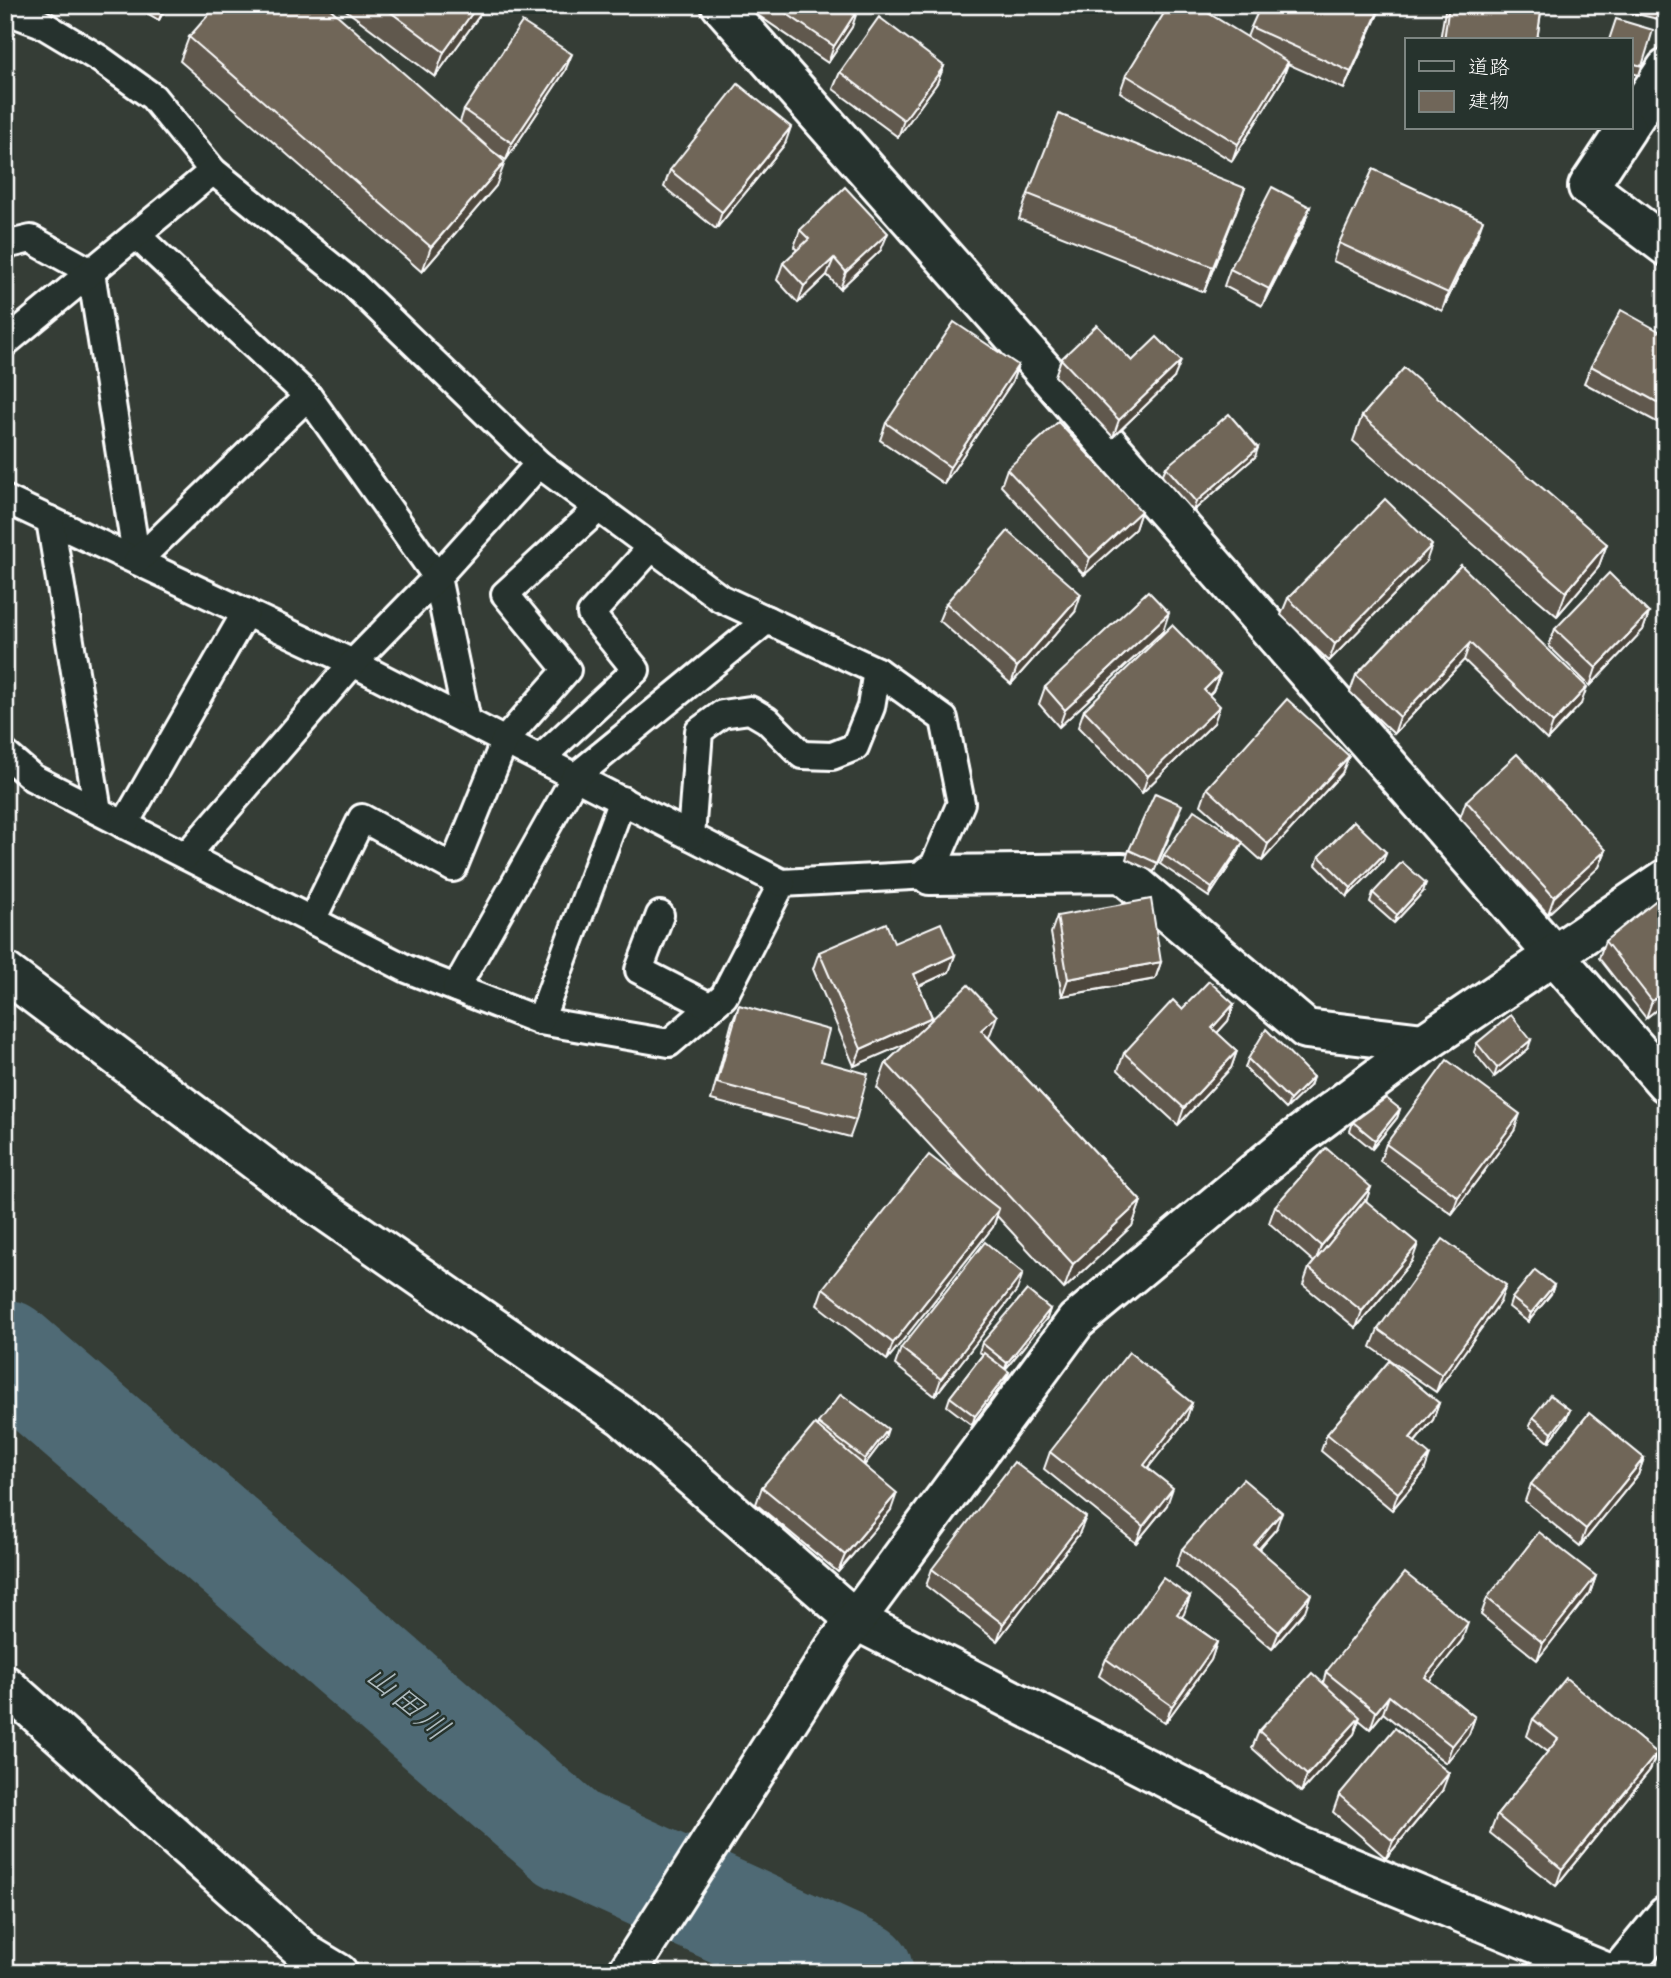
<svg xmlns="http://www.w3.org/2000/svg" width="1671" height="1978" viewBox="0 0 1671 1978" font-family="'Indie Flower','Klee One',sans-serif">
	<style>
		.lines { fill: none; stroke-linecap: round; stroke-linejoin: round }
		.river { stroke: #4f6a74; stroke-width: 105 }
		.lane-casing { stroke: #fff; stroke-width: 32 }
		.street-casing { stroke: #fff; stroke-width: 44 }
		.secondary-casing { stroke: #fff; stroke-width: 44 }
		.lane { stroke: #26332d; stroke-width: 26 }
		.street { stroke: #26332d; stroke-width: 38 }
		.secondary { stroke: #26332d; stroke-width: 38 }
		.wall { fill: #60584d; stroke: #fff; stroke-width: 2 }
		.shaded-wall { fill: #4e473e; stroke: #fff; stroke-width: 2 }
		.building { fill: #706659; stroke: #fff; stroke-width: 2 }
		.labels { text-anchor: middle; stroke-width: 5; stroke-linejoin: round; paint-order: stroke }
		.water-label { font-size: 33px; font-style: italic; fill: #b0bcc0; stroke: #26332d }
	</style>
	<rect width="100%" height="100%" fill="#353d36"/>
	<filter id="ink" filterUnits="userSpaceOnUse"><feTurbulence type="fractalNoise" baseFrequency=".0143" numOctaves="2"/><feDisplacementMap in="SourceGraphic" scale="14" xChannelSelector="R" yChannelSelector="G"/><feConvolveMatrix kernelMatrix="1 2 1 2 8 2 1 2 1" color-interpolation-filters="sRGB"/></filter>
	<g filter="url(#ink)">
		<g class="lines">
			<!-- river -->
			<polyline class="river" points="5,1352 568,1839 861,1973"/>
			<defs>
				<g id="lane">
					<polyline points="5,10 40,23 100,59 153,97 213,171 352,283 539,464 720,598 877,671 944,719 961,803 930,875 782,883 724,996 669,1043 540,1021 407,969 33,778 5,754"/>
					<polyline points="136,235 308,396 437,577 467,721"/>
					<polyline points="5,245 31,239 91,272 137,561"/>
					<polyline points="5,343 213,171"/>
					<polyline points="5,499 353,663 782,883"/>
					<polyline points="50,520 98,811"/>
					<polyline points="137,561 308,396"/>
					<polyline points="541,758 636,670 591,614 652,547"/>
					<polyline points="124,825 246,612"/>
					<polyline points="691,836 699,731 722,714 750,710 767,720 802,755 832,756 855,747 871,707 877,671"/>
					<polyline points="186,856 353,663 437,577 539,464"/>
					<polyline points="660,915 639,970 711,1007"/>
					<polyline points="312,920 362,818 453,868 505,740 567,670 505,594 599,508"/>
					<polyline points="456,988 575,777 767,620"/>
					<polyline points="540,1021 622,800"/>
				</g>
				<g id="street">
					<polyline points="721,5 996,316 1666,1083"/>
					<polyline points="1631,122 1666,69"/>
					<polyline points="1627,128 1588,187 1666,246"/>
					<polyline points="930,875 1122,873 1306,1029 1424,1043"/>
					<polyline points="5,972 285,1183 623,1417 857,1621 1299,1846 1608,1973"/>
					<polyline points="5,1685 308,1955 338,1973"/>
					<polyline points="627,1973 834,1649 1076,1321 1291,1142 1424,1043 1666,879"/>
				</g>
				<polyline id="secondary" points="1619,1973 1666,1916"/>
			</defs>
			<!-- lane casing -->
			<use href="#lane" class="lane-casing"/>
			<!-- street casing -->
			<use href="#street" class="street-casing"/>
			<!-- secondary casing -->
			<use href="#secondary" class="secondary-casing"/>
			<!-- lane -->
			<use href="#lane" class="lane"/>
			<!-- street -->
			<use href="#street" class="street"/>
			<!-- secondary -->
			<use href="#secondary" class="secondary"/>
		</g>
		<!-- wall -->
		<g class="wall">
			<polygon points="133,5 167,5 159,20"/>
			<polygon points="339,5 487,5 435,77"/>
			<polygon points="743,5 852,5 852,27 828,63"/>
			<polygon points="1382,5 1344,89 1288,64 1282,80 1232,161 1120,92 1126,75 1247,37 1251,27"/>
			<polygon points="1446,5 1542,5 1537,40 1440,40"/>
			<polygon points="1599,5 1666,5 1666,21"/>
			<polygon points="189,37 460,122 464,110 565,71 506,160 492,151 496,186 422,272 180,61"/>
			<polygon points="1631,40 1642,66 1639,75 1631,73"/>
			<polygon points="944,66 937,83 898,137 833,89 840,72"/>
			<polygon points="1666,129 1666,150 1660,146"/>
			<polygon points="785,144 716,229 664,187 670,170"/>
			<polygon points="1245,188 1204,292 1019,219 1028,194"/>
			<polygon points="1310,207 1304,224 1262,306 1224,286 1230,269"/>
			<polygon points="800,230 881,250 840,289 827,275 798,303 777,280 783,263 797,250 794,247"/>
			<polygon points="1477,237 1442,311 1333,261 1339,243"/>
			<polygon points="1666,335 1666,427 1584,383 1591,366"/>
			<polygon points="1061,359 1132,361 1174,378 1113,437 1055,376"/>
			<polygon points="1018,365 1012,382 944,484 880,440 886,423"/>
			<polygon points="1362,416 1607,544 1598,568 1557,616 1353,441"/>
			<polygon points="1255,457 1193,511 1162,476 1166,467"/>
			<polygon points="1007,469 1141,511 1135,529 1084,575 1001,486"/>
			<polygon points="1426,562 1329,661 1281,615 1288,598"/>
			<polygon points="1461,565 1581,704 1547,740 1464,660 1394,734 1350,692 1356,675"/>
			<polygon points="946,603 1075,612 1011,684 939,620"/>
			<polygon points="1649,613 1643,630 1590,686 1549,646 1555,629"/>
			<polygon points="1163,631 1059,727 1039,704 1045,687"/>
			<polygon points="1220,674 1213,691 1209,695 1214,723 1142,793 1078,727 1084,710"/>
			<polygon points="1342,773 1262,861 1242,843 1239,851 1209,897 1160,864 1164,855 1240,840 1201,805 1207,788"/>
			<polygon points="1466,801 1606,850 1599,867 1548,914 1460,818"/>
			<polygon points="1179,814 1154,872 1126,859 1129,850"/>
			<polygon points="1386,852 1383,861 1347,897 1316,865 1319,856"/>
			<polygon points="1423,892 1394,923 1370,902 1373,893"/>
			<polygon points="1666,907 1666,1002 1646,1018 1599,958 1605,941"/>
			<polygon points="1057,916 1161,962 1155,979 1062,996 1051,933"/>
			<polygon points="819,952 955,955 949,972 919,986 932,1017 931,1021 989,1038 1141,1201 1132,1226 1064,1289 997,1216 993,1227 887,1360 817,1305 823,1288 965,1183 877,1088 886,1063 908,1042 854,1066 813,969"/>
			<polygon points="1234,1004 1228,1021 1217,1033 1237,1051 1231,1068 1178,1125 1118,1070 1124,1053 1182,1009"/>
			<polygon points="739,1005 821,1061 856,1120 850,1137 711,1100 732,1022"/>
			<polygon points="1477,1043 1528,1049 1494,1077 1474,1052"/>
			<polygon points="1248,1059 1313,1077 1310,1086 1286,1109 1245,1068"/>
			<polygon points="1400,1109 1397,1118 1372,1149 1350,1131 1353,1122"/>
			<polygon points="1514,1131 1452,1214 1380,1161 1386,1144"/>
			<polygon points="1371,1187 1366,1201 1412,1261 1356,1328 1303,1285 1309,1268 1314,1262 1269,1223 1275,1206"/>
			<polygon points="1554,1285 1551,1294 1528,1322 1509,1307 1512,1298"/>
			<polygon points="1017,1290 935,1396 895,1365 901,1348"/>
			<polygon points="1500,1302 1436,1392 1371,1347 1378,1329"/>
			<polygon points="1050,1309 1047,1318 1005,1369 1009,1372 1005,1381 972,1425 947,1406 950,1397 983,1354 979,1352 982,1343"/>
			<polygon points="1192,1403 1186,1420 1148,1468 1167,1505 1136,1543 1044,1469 1050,1452"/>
			<polygon points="1439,1403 1433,1420 1415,1442 1424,1472 1392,1510 1321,1451 1327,1434"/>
			<polygon points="1533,1417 1566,1419 1549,1442 1529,1426"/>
			<polygon points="818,1423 885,1438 864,1466 891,1510 838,1572 756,1504 762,1487 818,1426"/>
			<polygon points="1644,1458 1638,1475 1580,1546 1525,1501 1531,1484"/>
			<polygon points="1276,1529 1259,1549 1305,1611 1272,1649 1176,1566 1182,1549"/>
			<polygon points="1079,1534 997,1641 926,1586 932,1569"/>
			<polygon points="1596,1576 1590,1593 1537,1660 1481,1615 1487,1598"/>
			<polygon points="1190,1597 1182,1617 1217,1642 1211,1660 1165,1723 1099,1676 1106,1659"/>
			<polygon points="1462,1640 1429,1681 1475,1717 1469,1734 1446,1763 1383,1713 1370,1729 1359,1720 1354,1734 1301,1792 1252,1748 1259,1731 1323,1683 1326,1672"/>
			<polygon points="1533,1719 1657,1753 1650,1770 1556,1886 1490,1833 1497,1815 1548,1752 1527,1736"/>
			<polygon points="1442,1791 1386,1858 1333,1812 1339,1795"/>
		</g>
		<!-- shaded-wall -->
		<g class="shaded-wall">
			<polygon points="164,5 167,5 159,20"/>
			<polygon points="478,5 487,5 435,77 444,52"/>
			<polygon points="1381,5 1382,5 1344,89 1351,72"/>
			<polygon points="858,9 852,27 828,63 834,46"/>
			<polygon points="572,54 565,71 506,160 512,143"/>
			<polygon points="1288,62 1282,80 1232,161 1238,144"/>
			<polygon points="944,66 937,83 898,137 904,120"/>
			<polygon points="791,127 785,144 716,229 722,212"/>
			<polygon points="505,162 496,186 422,272 431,247"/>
			<polygon points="1245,188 1236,212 1204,292 1213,267"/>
			<polygon points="1310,207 1304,224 1262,306 1269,289"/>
			<polygon points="1483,220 1477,237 1442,311 1448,293"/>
			<polygon points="888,233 881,250 840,289 846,272"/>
			<polygon points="834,258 827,275 798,303 804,286"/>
			<polygon points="1181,361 1174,378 1113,437 1119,420"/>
			<polygon points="1018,365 1012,382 944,484 950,467"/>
			<polygon points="1258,448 1255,457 1193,511 1196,502"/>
			<polygon points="1141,511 1135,529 1084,575 1090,558"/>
			<polygon points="1607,544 1598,568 1557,616 1566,592"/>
			<polygon points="1432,545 1426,562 1329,661 1335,644"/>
			<polygon points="1081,594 1075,612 1011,684 1017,667"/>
			<polygon points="1169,613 1163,631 1059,727 1065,710"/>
			<polygon points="1649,613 1643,630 1590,686 1596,668"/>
			<polygon points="1470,643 1464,660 1394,734 1400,717"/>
			<polygon points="1220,674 1213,691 1198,707 1204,690"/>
			<polygon points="1587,687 1581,704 1547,740 1553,723"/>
			<polygon points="1220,706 1214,723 1142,793 1148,776"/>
			<polygon points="1349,756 1342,773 1262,861 1268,844"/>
			<polygon points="1243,842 1239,851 1209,897 1212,888"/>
			<polygon points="1606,850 1599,867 1548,914 1554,897"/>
			<polygon points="1386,852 1383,861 1347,897 1351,888"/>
			<polygon points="1426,883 1423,892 1394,923 1397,915"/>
			<polygon points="955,955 949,972 908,991 914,974"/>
			<polygon points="1161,962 1155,979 1062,996 1068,979"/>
			<polygon points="1666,990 1666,1002 1646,1018 1652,1001"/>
			<polygon points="1234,1004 1228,1021 1206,1045 1212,1028"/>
			<polygon points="997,1016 988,1040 981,1030"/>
			<polygon points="932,1017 926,1035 854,1066 861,1049"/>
			<polygon points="1531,1040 1528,1049 1494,1077 1497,1068"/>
			<polygon points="1237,1051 1231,1068 1178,1125 1184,1108"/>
			<polygon points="1313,1077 1310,1086 1286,1109 1290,1100"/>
			<polygon points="1400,1109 1397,1118 1372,1149 1375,1140"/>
			<polygon points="1520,1114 1514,1131 1452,1214 1458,1197"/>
			<polygon points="1371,1187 1365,1204 1315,1263 1321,1246"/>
			<polygon points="1141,1201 1132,1226 1064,1289 1073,1264"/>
			<polygon points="999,1209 993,1227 887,1360 893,1343"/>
			<polygon points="1418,1244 1412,1261 1356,1328 1362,1311"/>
			<polygon points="1023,1273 1017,1290 935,1396 941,1379"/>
			<polygon points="1506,1285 1500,1302 1436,1392 1442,1375"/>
			<polygon points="1554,1285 1551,1294 1528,1322 1531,1313"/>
			<polygon points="1050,1309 1047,1318 1004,1371 1007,1363"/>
			<polygon points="1009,1372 1005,1381 972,1425 975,1416"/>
			<polygon points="1192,1403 1186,1420 1137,1482 1144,1465"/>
			<polygon points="1439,1403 1433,1420 1404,1455 1410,1438"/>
			<polygon points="1570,1410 1566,1419 1549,1442 1552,1433"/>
			<polygon points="888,1429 885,1438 862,1468 865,1459"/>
			<polygon points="1430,1455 1424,1472 1392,1510 1398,1493"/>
			<polygon points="1644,1458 1638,1475 1580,1546 1586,1529"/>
			<polygon points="1173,1488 1167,1505 1136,1543 1143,1526"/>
			<polygon points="897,1493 891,1510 838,1572 845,1555"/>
			<polygon points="1282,1512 1276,1529 1247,1562 1254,1545"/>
			<polygon points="1086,1517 1079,1534 997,1641 1003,1624"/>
			<polygon points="1596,1576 1590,1593 1537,1660 1543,1643"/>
			<polygon points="1311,1594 1305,1611 1272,1649 1279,1632"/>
			<polygon points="1190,1597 1184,1614 1171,1631 1177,1614"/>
			<polygon points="1468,1623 1462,1640 1419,1694 1425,1677"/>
			<polygon points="1217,1642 1211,1660 1165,1723 1172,1706"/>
			<polygon points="1389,1696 1383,1713 1370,1729 1376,1712"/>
			<polygon points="1360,1717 1354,1734 1301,1792 1307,1775"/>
			<polygon points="1475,1717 1469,1734 1446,1763 1452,1746"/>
			<polygon points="1657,1753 1650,1770 1556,1886 1562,1869"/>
			<polygon points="1449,1773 1442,1791 1386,1858 1393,1841"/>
		</g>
		<!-- building -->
		<g class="building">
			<polygon points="217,5 326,5 505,162 431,247 189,37"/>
			<polygon points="381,5 478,5 444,52"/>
			<polygon points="774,5 852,5 858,9 834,46"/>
			<polygon points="1169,5 1195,5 1288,62 1238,144 1126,75"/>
			<polygon points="1261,5 1381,5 1351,72 1251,27"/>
			<polygon points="1449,5 1542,5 1537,40 1444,40"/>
			<polygon points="879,17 944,66 904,120 840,72"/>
			<polygon points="1616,19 1653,30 1642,66 1631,63 1631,40 1609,40"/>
			<polygon points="522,22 572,54 512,143 464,110"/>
			<polygon points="738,84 791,127 722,212 670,170"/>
			<polygon points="1059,114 1245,188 1213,267 1028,194"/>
			<polygon points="1373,169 1483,220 1448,293 1339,243"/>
			<polygon points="845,187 888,233 846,272 834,258 804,286 783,263 809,239 800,230"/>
			<polygon points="1272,187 1310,207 1269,289 1230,269"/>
			<polygon points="1621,310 1666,335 1666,407 1591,366"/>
			<polygon points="954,322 1018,365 950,467 886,423"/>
			<polygon points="1097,325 1132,361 1157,337 1181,361 1119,420 1061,359"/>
			<polygon points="1404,368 1607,544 1566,592 1362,416"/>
			<polygon points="1229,414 1258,448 1196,502 1166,467"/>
			<polygon points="1058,422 1141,511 1090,558 1007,469"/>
			<polygon points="1385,499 1432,545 1335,644 1288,598"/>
			<polygon points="1008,531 1081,594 1017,667 946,603"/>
			<polygon points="1461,565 1587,687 1553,723 1470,643 1400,717 1356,675"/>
			<polygon points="1609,573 1649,613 1596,668 1555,629"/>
			<polygon points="1148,591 1169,613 1065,710 1045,687"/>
			<polygon points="1172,625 1220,674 1204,690 1220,706 1148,776 1084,710"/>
			<polygon points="1287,699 1349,756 1268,844 1207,788"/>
			<polygon points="1517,754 1606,850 1554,897 1466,801"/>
			<polygon points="1155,793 1182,805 1157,863 1129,850"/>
			<polygon points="1194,810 1243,842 1212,888 1164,855"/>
			<polygon points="1354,821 1386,852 1351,888 1319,856"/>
			<polygon points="1402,862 1426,883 1397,915 1373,893"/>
			<polygon points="1659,898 1666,907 1666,990 1652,1001 1605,941"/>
			<polygon points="1151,899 1161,962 1068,979 1057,916"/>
			<polygon points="886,923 894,943 941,923 955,955 914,974 932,1017 861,1049 819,952"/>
			<polygon points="1209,981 1234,1004 1212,1028 1237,1051 1184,1108 1124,1053 1173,1000 1182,1009"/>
			<polygon points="968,985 997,1016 981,1030 1141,1201 1073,1264 886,1063"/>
			<polygon points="739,1005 829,1030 821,1061 868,1074 856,1120 717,1083"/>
			<polygon points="1511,1015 1531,1040 1497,1068 1477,1043"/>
			<polygon points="1266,1029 1313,1077 1290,1100 1248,1059"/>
			<polygon points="1447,1060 1520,1114 1458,1197 1386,1144"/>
			<polygon points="1386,1098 1400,1109 1375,1140 1353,1122"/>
			<polygon points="1326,1148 1371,1187 1321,1246 1275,1206"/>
			<polygon points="929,1155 999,1209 893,1343 823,1288"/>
			<polygon points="1365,1200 1418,1244 1362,1311 1309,1268"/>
			<polygon points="1443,1239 1506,1285 1442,1375 1378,1329"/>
			<polygon points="985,1242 1023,1273 941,1379 901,1348"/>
			<polygon points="1535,1270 1554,1285 1531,1313 1512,1298"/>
			<polygon points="1027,1290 1050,1309 1007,1363 982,1343"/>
			<polygon points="1129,1352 1192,1403 1144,1465 1173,1488 1143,1526 1050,1452"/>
			<polygon points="984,1353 1009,1372 975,1416 950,1397"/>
			<polygon points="1389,1361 1439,1403 1410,1438 1430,1455 1398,1493 1327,1434"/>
			<polygon points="841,1394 888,1429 865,1459 818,1423"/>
			<polygon points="1550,1395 1570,1410 1552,1433 1533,1417"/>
			<polygon points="1589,1413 1644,1458 1586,1529 1531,1484"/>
			<polygon points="815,1424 897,1493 845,1555 762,1487"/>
			<polygon points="1014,1462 1086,1517 1003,1624 932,1569"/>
			<polygon points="1243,1479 1282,1512 1254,1545 1311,1594 1279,1632 1182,1549"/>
			<polygon points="1539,1532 1596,1576 1543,1643 1487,1598"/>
			<polygon points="1405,1573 1468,1623 1425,1677 1475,1717 1452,1746 1389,1696 1376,1712 1326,1672"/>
			<polygon points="1163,1578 1190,1597 1177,1614 1217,1642 1172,1706 1106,1659"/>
			<polygon points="1312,1673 1360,1717 1307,1775 1259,1731"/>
			<polygon points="1566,1678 1657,1753 1562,1869 1497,1815 1558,1739 1533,1719"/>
			<polygon points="1395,1728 1449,1773 1393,1841 1339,1795"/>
		</g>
	</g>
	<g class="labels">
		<!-- water labels -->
		<g class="water-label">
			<text transform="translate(408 1701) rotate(41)" y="12">山田川</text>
		</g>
	</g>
	<!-- margin -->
	<rect width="1671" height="1978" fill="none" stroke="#26332d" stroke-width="28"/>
	<rect x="14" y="14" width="1643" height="1950" fill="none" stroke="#fff" stroke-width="2.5" filter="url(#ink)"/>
	<!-- legend -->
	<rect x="1405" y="38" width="228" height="91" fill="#26332d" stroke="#7d8581" stroke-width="2"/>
	<rect x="1419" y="61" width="35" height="10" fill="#26332d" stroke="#7d8581" stroke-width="2"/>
	<text x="1468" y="74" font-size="21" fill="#ffffff">道路</text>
	<rect x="1419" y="91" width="35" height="21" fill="#706659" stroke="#7d8581" stroke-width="2"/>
	<text x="1468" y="108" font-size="21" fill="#ffffff">建物</text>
</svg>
